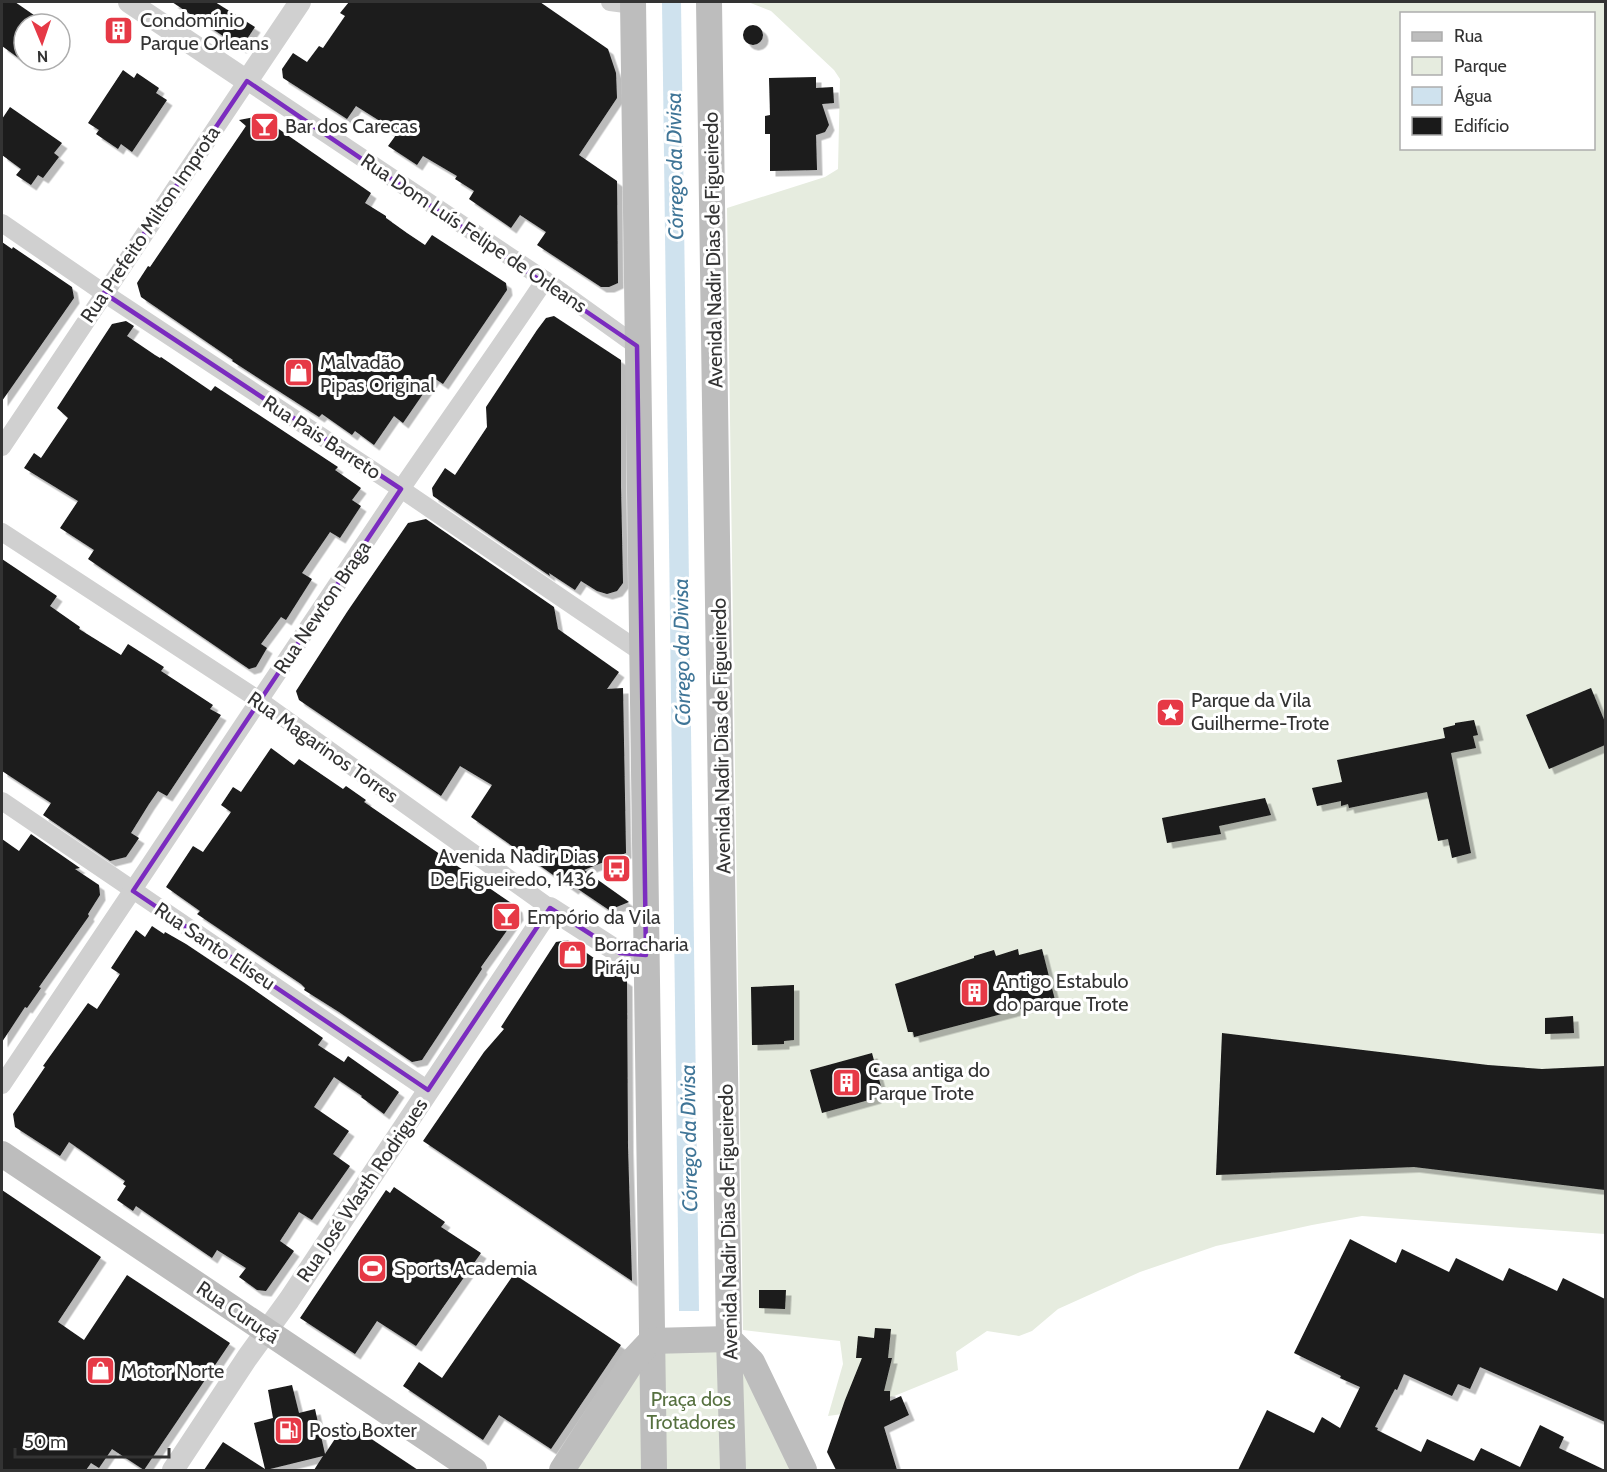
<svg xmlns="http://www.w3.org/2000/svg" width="1607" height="1472" viewBox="0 0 1607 1472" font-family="Cabin,sans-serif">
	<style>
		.green { fill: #e6ecdf; fill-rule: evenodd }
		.water { fill: #cfe2ee }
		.building { fill: #1a1a1a; filter: url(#shadow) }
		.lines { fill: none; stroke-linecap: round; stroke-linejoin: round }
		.minor { stroke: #d0d0d0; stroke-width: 18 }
		.tertiary { stroke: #d0d0d0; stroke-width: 22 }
		.secondary { stroke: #bdbdbd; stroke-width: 26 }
		.marked { fill: none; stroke: #7b2cbf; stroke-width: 4.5; stroke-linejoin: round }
		.labels { text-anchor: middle; stroke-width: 6; stroke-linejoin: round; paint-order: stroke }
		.poi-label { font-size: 20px; fill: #333; stroke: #fff; text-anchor: start }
		.street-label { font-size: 20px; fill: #333; stroke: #fff }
		.park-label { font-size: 20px; fill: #56703f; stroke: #fff }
		.water-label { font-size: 21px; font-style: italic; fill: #3f7597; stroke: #fff }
	</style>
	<defs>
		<filter id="shadow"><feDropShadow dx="5.5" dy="5.5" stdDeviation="0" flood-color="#0004"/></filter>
	</defs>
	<rect width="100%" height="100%" fill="#fff"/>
	<!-- green -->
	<g class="green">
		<path d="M748 2H1605V1234L1362 1216 1312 1225 1216 1246 1140 1272 1058 1309 1032 1331 1019 1336 987 1331 956 1352 958 1370 887 1399 864 1411 828 1416 843 1364 840 1341 743 1330 727 208 825 177 838 169 840 79 834 70 771 11ZM1402 14H1594V148H1402Z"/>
		<polygon points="664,1348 721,1348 738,1362 793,1470 571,1470 631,1379"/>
	</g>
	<!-- water -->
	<polygon class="water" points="662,2 681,2 699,1311 679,1311"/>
	<!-- building -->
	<g class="building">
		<polygon points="2,2 15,2 47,24 24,24 24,62 2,46"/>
		<polygon points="172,2 215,2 255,27 241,48"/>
		<polygon points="349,2 540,2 608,49 616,73 617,98 579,155 617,181 618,283 609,287 601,287 537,245 546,232 520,215 511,228 469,199 474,191 455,179 457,176 423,156 417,165 388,146 396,135 381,126 383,123 356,106 347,119 283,78 282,69 293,53 307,62 319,46 323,48 345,16 340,13"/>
		<circle cx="753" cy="35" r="10"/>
		<polygon points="123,70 134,78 137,73 159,88 156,93 167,100 132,152 121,144 118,149 96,134 99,130 88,123"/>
		<polygon points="816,77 816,88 833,87 834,103 822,104 829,125 825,132 816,135 817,170 770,171 770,134 765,134 765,116 770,115 769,78"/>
		<polygon points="10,107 62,143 54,153 59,157 43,178 38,175 31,185 16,175 21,169 2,155 2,119"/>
		<polygon points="260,116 371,193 365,203 386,216 386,218 407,233 425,245 432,235 506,283 507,290 443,384 434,378 403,423 394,416 374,445 355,431 352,435 322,414 319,417 232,361 233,360 141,297 137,283 148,266 150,267 246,126 239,120"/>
		<polygon points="2,242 12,249 13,247 72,287 74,298 2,401"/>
		<polygon points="554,316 621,360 621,487 623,583 617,591 607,594 597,591 581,581 575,590 549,573 550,576 433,496 432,488 445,468 455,475 487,427 486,407 537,330 546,318"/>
		<polygon points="126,321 134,326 127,336 155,355 160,358 161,357 211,391 215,386 338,467 335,470 361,488 352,500 361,506 340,538 330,532 302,573 312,579 286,620 281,617 261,644 267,648 256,667 249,669 88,559 94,550 60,528 78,501 24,468 34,453 41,458 68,418 57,408 112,324"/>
		<polygon points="426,519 554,607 558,629 619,672 607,689 623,688 626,853 584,870 629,902 609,910 575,887 573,889 471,817 492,785 460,766 441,796 299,700 296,691 347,612 408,523"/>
		<polygon points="2,559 57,596 50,606 80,627 79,629 121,655 128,644 164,667 161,671 213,705 210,709 221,715 167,796 158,791 149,804 131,833 139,838 126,857 110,861 43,815 51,803 2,771"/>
		<polygon points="1591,688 1605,722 1605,745 1549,769 1526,715"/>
		<polygon points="1474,720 1478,735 1473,736 1476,748 1451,753 1471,853 1452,858 1448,839 1438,841 1427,792 1349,808 1348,804 1341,806 1341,801 1317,806 1312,788 1342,782 1337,760 1445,738 1443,728 1455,725 1455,723"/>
		<polygon points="271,748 294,765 299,759 343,789 346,786 366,800 364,802 517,907 518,915 481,967 482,969 422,1060 412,1062 339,1012 304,990 305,988 301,984 197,914 200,911 166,887 193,846 203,852 231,812 221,805 233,787 241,792"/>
		<polygon points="1265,798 1271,815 1219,826 1221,834 1167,843 1162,818"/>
		<polygon points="31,834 80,868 75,869 99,885 100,895 88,914 89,916 39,987 41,988 27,1008 25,1007 2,1042 2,839 19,851"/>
		<polygon points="152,926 164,934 165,932 186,944 246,984 323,1038 318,1045 344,1062 348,1056 399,1092 384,1114 361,1097 362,1096 334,1077 314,1107 349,1131 333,1154 350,1166 312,1220 299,1212 280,1241 294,1251 266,1291 257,1290 239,1277 246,1268 217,1250 212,1258 136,1206 133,1211 117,1200 126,1186 123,1184 125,1181 69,1142 60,1156 15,1127 13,1114 45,1067 43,1066 88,1003 97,1009 120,974 111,968 136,930 145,937"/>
		<polygon points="568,940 627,981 628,1147 632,1281 423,1141 484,1052 504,1029 501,1027 556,942"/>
		<polygon points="1018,949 1019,955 1042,949 1055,1000 914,1037 913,1032 908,1032 895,984 974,958 974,956 994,950 996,956"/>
		<polygon points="794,985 794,1040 784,1041 784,1044 752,1045 751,987"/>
		<polygon points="1573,1016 1574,1033 1545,1034 1545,1018"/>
		<polygon points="1222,1033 1488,1065 1542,1069 1605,1066 1605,1190 1414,1167 1216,1175"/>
		<polygon points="872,1053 883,1094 876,1097 876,1098 822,1113 810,1070"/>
		<polygon points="394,1187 445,1222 441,1227 481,1253 416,1346 377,1321 355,1354 300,1318 386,1190 390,1193"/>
		<polygon points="2,1190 101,1257 58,1322 84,1340 127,1275 230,1343 144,1470 112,1449 99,1468 91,1463 86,1470 2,1470"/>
		<polygon points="1350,1239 1396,1263 1402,1249 1449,1272 1456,1258 1503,1281 1509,1268 1557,1291 1563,1278 1605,1299 1605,1422 1480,1367 1470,1389 1458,1384 1452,1396 1404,1374 1397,1390 1395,1389 1375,1427 1378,1428 1377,1430 1421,1452 1427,1439 1474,1461 1481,1448 1520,1467 1540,1425 1564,1437 1559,1448 1605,1470 1238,1470 1267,1410 1314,1433 1322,1417 1340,1428 1360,1387 1340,1378 1341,1376 1294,1353"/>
		<polygon points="514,1274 621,1345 551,1449 499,1415 483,1440 403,1386 419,1362 442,1378"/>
		<polygon points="759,1290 786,1290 785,1309 759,1308"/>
		<polygon points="875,1328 891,1329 888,1358 892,1358 884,1391 890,1391 890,1401 901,1396 909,1415 884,1427 897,1470 836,1470 827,1452 845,1400 862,1358 856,1358 858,1336 874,1338"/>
		<polygon points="292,1385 299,1413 315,1409 325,1454 346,1422 418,1470 314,1470 323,1456 266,1470 204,1470 223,1442 265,1469 254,1423 273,1418 268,1390"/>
	</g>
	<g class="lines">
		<!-- minor -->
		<g class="minor">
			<polyline points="610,2 633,5"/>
			<polyline points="2,223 104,293 401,489 641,652"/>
			<polyline points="2,447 247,81 545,280 637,346"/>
			<polyline points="2,532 259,700 550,908"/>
			<polyline points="2,801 428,1090"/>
			<path d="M2 1085C136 887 267 687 401 489 449 419 498 350 545 280"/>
		</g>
		<!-- tertiary -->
		<g class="tertiary">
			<polyline points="129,2 247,81 300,2"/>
			<polyline points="173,1470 247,1358 289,1300 550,908 620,953 646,955"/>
		</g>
		<!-- secondary -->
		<g class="secondary">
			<polyline points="633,2 654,1470"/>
			<polyline points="709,2 729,1339 733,1470"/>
			<polyline points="2,1154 474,1470"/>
			<polyline points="562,1470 634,1359 651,1341 729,1339 752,1362 804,1470"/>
		</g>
	</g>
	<!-- marked area -->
	<path class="marked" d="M247 81 637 346 646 955 620 953 550 908 428 1090 133 891 401 489 104 293Z"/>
	<!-- icons -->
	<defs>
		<symbol id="building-square" viewBox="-11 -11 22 22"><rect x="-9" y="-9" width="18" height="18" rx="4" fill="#e63946" stroke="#fff"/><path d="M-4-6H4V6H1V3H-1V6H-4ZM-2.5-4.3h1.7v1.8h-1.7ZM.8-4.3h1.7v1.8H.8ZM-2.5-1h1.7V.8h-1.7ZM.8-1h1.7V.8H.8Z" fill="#fff"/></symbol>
		<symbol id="bar-square" viewBox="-11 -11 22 22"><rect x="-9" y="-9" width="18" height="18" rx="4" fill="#e63946" stroke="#fff"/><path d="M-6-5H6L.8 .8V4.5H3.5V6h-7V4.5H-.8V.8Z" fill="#fff"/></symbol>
		<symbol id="shop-square" viewBox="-11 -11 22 22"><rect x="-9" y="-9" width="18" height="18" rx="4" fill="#e63946" stroke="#fff"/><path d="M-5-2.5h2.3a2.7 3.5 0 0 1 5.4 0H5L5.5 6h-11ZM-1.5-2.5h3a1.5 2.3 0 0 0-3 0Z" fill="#fff"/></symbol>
		<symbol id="sight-square" viewBox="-11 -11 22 22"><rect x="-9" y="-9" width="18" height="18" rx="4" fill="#e63946" stroke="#fff"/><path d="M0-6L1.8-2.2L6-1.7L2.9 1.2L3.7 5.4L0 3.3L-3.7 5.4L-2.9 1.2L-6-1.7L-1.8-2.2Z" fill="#fff"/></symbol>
		<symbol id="bus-square" viewBox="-11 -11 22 22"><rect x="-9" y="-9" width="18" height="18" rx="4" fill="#e63946" stroke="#fff"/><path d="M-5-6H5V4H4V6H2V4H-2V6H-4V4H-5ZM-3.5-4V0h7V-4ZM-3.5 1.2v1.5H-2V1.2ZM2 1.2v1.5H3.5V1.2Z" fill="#fff"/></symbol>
		<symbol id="stadium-square" viewBox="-11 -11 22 22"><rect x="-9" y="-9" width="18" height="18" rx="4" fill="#e63946" stroke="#fff"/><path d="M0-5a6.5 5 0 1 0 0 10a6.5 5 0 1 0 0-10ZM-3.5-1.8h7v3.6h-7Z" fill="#fff"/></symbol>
		<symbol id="fuel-square" viewBox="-11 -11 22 22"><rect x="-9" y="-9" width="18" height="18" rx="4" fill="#e63946" stroke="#fff"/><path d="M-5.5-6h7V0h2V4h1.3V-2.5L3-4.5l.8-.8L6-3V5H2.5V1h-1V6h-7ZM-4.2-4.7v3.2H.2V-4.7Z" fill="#fff"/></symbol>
	</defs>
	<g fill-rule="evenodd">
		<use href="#building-square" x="102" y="14" width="33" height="33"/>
		<use href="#bar-square" x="248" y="110" width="33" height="33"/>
		<use href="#shop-square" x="282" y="356" width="33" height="33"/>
		<use href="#sight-square" x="1154" y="696" width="33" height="33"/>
		<use href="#bus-square" x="600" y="852" width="33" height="33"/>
		<use href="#bar-square" x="490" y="900" width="33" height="33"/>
		<use href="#shop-square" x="556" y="938" width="33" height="33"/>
		<use href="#building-square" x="958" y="976" width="33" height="33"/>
		<use href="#building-square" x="830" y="1066" width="33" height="33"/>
		<use href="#stadium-square" x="356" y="1252" width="33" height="33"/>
		<use href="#shop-square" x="84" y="1354" width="33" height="33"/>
		<use href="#fuel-square" x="272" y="1414" width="33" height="33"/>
	</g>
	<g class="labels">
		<!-- poi labels -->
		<g class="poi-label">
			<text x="140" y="27">Condomínio<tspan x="140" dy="23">Parque Orleans</tspan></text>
			<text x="285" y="133">Bar dos Carecas</text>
			<text x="320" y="369">Malvadão<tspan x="320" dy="23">Pipas Original</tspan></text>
			<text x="1191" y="707">Parque da Vila<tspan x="1191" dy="23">Guilherme-Trote</tspan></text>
			<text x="596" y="863" text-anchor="end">Avenida Nadir Dias<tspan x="596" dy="23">De Figueiredo, 1436</tspan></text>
			<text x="527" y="924">Empório da Vila</text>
			<text x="594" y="951">Borracharia<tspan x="594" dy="23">Piráju</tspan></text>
			<text x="996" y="988">Antigo Estabulo<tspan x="996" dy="23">do parque Trote</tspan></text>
			<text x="868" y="1077">Casa antiga do<tspan x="868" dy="23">Parque Trote</tspan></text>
			<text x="394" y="1275">Sports Academia</text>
			<text x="121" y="1378">Motor Norte</text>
			<text x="309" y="1437">Posto Boxter</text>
		</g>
		<!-- street labels -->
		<g class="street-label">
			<text transform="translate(150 224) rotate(-56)" y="7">Rua Prefeito Milton Improta</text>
			<text transform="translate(474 233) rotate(34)" y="7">Rua Dom Luís Felipe de Orleans</text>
			<text transform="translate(713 250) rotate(-91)" y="7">Avenida Nadir Dias de Figueiredo</text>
			<text transform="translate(322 437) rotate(33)" y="7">Rua Pais Barreto</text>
			<text transform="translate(322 607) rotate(-56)" y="7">Rua Newton Braga</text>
			<text transform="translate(721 736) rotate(-91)" y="7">Avenida Nadir Dias de Figueiredo</text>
			<text transform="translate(323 747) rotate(35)" y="7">Rua Magarinos Torres</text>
			<text transform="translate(215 946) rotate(34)" y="7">Rua Santo Eliseu</text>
			<text transform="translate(362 1190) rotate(-56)" y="7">Rua José Wasth Rodrigues</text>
			<text transform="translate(728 1222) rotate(-91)" y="7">Avenida Nadir Dias de Figueiredo</text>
			<text transform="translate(238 1312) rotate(34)" y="7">Rua Curuçá</text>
		</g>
		<!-- park labels -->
		<g class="park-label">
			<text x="691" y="1406">Praça dos<tspan x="691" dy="23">Trotadores</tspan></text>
		</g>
		<!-- water labels -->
		<g class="water-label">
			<text transform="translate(675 166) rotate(-91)" y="7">Córrego da Divisa</text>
			<text transform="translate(682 652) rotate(-91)" y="7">Córrego da Divisa</text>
			<text transform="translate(689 1138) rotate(-91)" y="7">Córrego da Divisa</text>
		</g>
	</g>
	<!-- border -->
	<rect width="1607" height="1472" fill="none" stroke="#333333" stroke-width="6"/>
	<!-- legend -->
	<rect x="1400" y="12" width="195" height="138" fill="#ffffff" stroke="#adadad" stroke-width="1.5"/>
	<rect x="1412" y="32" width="30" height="9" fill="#bdbdbd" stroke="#adadad" stroke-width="1.5"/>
	<text x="1454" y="42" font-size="18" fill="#333333">Rua</text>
	<rect x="1412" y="57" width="30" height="18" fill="#e6ecdf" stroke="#adadad" stroke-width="1.5"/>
	<text x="1454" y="72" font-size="18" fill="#333333">Parque</text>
	<rect x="1412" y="87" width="30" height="18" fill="#cfe2ee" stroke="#adadad" stroke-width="1.5"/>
	<text x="1454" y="102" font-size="18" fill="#333333">Água</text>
	<rect x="1412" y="117" width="30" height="18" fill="#1a1a1a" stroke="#adadad" stroke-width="1.5"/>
	<text x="1454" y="132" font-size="18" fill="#333333">Edifício</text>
	<!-- north arrow -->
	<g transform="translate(42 42) rotate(178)"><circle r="28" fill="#ffffff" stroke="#adadad" stroke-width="1.5"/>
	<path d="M0-4.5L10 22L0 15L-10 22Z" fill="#e63946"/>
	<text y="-9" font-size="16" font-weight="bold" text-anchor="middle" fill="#333333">N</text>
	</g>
	<!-- scale -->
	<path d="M15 1448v9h154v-9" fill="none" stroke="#333333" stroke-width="3"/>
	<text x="24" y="1448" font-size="18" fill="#333333" stroke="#ffffff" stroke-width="4.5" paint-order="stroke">50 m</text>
</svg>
